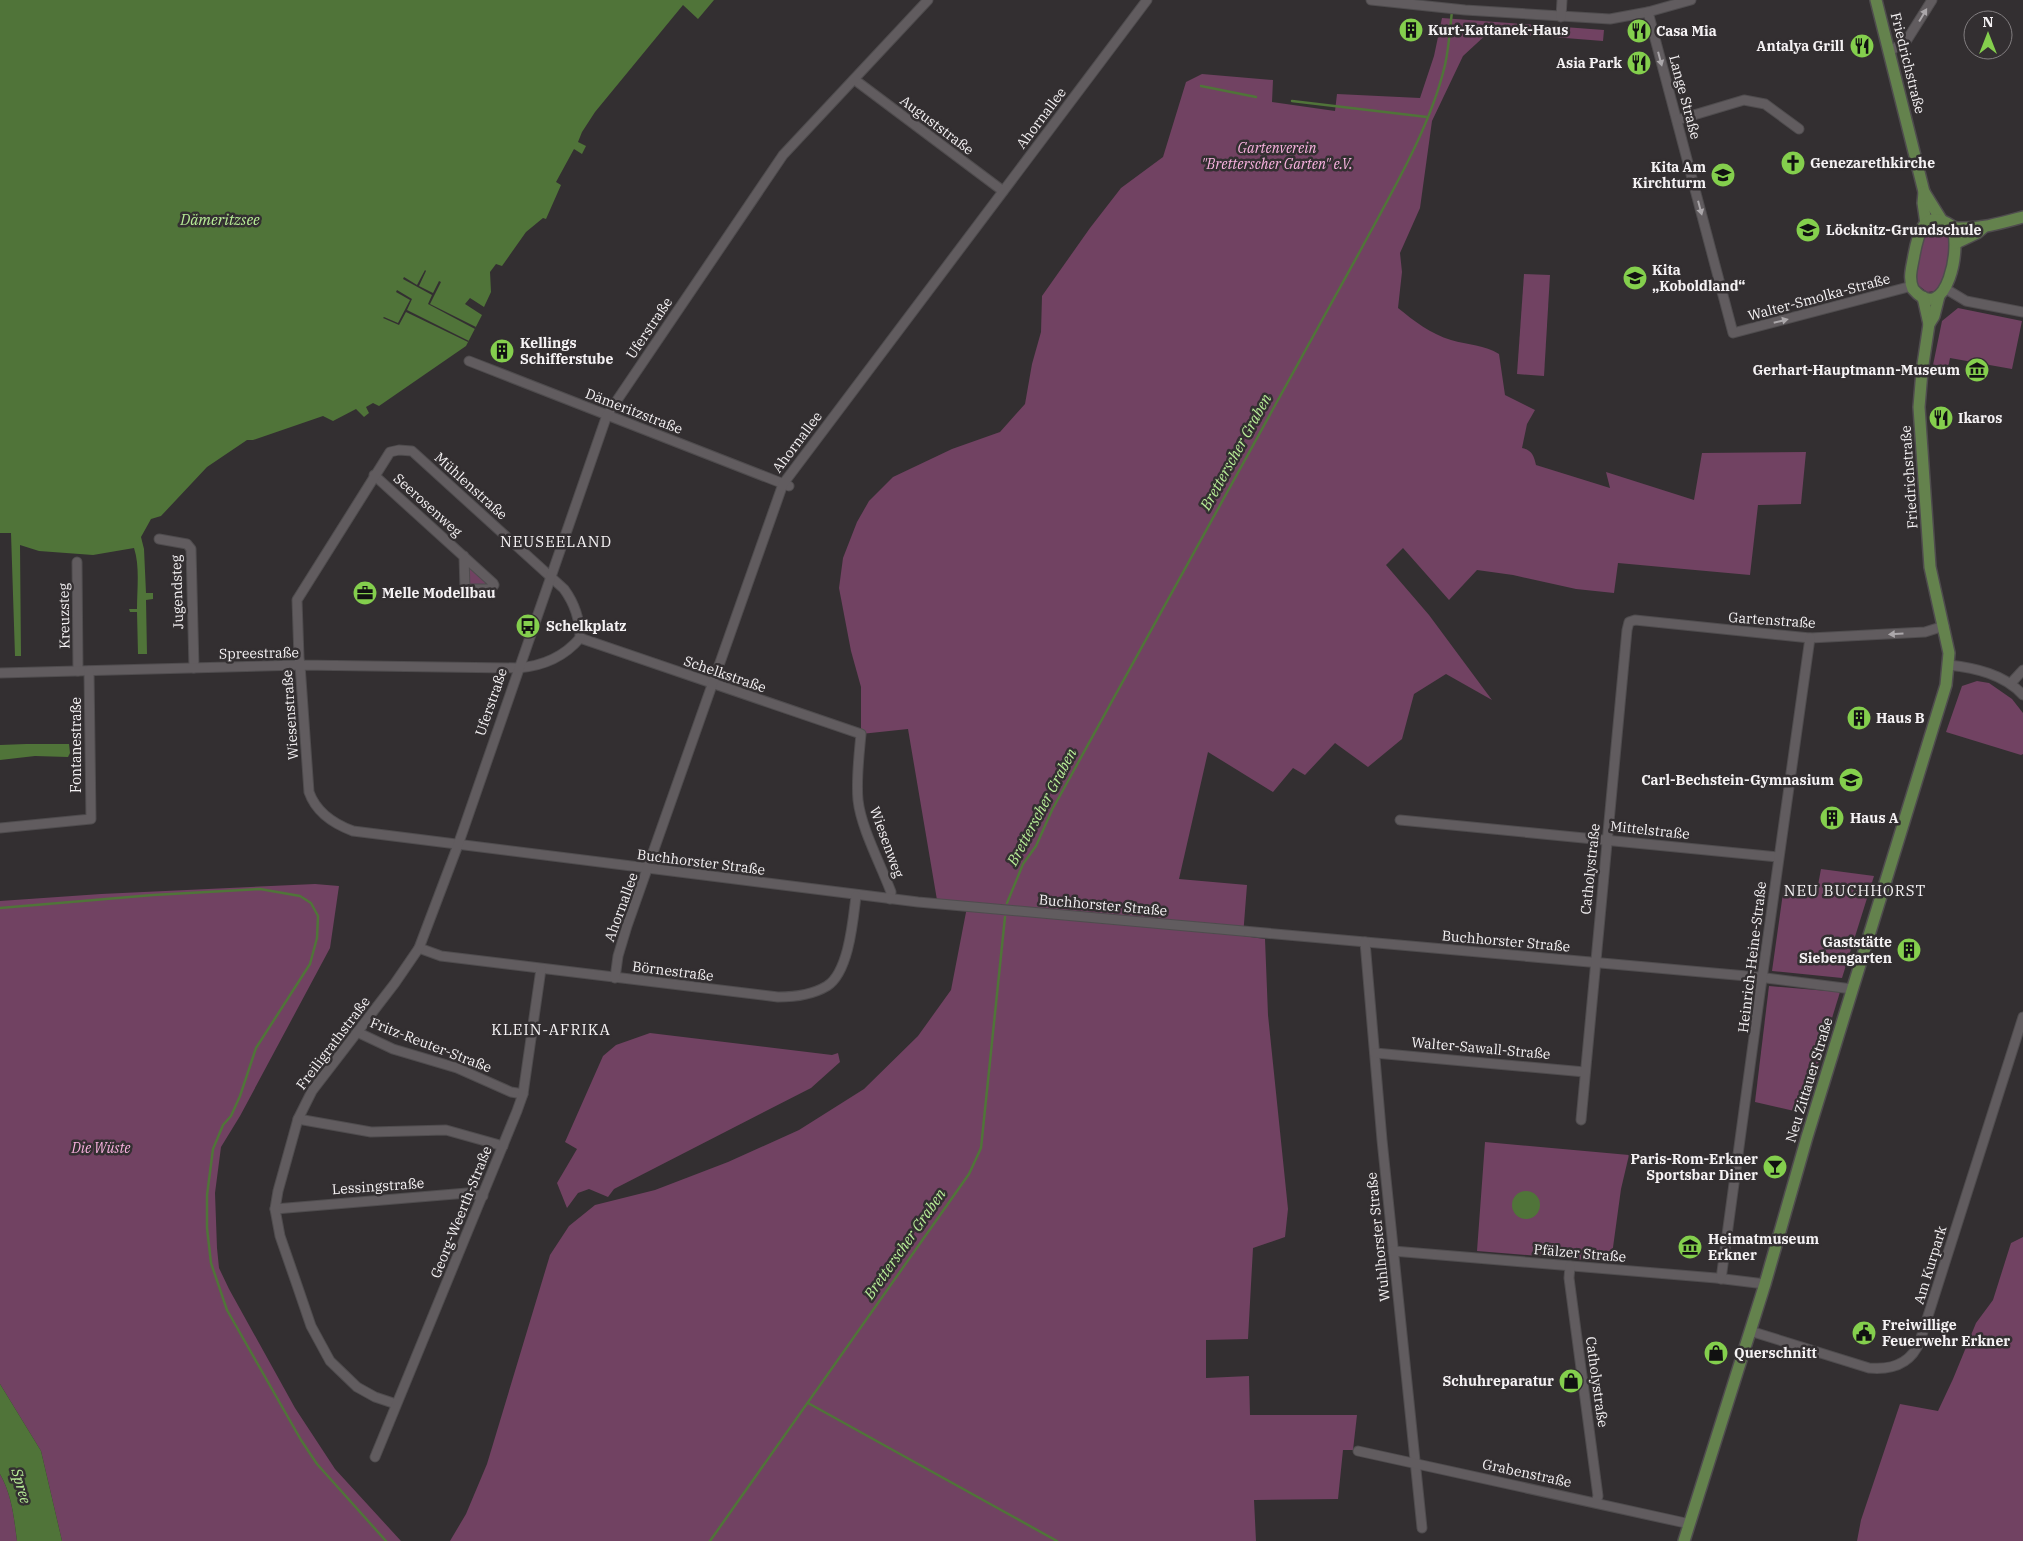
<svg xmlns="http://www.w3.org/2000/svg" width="2023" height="1541" viewBox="0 0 2023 1541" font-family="'IBM Plex Serif',serif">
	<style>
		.green { fill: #714262 }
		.water { fill: #507439 }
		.pier { fill: #332f31 }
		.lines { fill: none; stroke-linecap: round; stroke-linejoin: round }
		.stream { stroke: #507439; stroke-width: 2.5 }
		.minor-casing { stroke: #4f4c4e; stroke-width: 11 }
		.major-casing { stroke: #4f4c4e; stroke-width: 14 }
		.minor { stroke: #615c5f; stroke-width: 9 }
		.major { stroke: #64824d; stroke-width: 11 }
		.oneway { fill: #aba7aa }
		.labels { text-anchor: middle; stroke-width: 5; stroke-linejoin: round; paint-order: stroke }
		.poi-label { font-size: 14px; font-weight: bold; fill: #f5f2f4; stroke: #332f31; text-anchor: start }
		.street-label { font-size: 14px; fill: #f5f2f4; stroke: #332f31 }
		.park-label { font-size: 14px; font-style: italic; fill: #fab3e1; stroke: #332f31 }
		.water-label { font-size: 15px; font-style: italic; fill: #b9ef98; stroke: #332f31 }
		.neighbourhood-label { font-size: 15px; letter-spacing: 1px; fill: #f5f2f4; stroke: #332f31 }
	</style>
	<rect width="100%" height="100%" fill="#332f31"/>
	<!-- green -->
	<g class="green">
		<path d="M1442 18 1604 30 1603 41 1489 32 1463 56 1432 121 1420 208 1400 253 1402 272 1398 308C1414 321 1431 334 1451 340 1468 345 1485 345 1499 354L1505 395 1535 410 1527 424 1522 448C1532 450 1534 456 1536 465L1610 488 1606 472 1694 500 1702 453 1806 452 1801 504 1758 505 1750 575 1618 563 1614 593 1576 589 1513 575 1477 570 1449 600 1403 548 1386 565 1429 615 1492 700 1446 674 1414 694 1402 739 1368 767 1335 743 1305 775 1293 768 1273 792 1208 752 1179 879 1247 885 1243 936 1265 939 1268 1015 1288 1209 1285 1237 1253 1248 1248 1339 1206 1340V1378L1249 1376 1250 1415H1357L1353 1450H1343L1338 1499 1254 1500 1256 1541H450L466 1514 487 1464 550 1255 569 1226 595 1205 655 1190 728 1162 799 1130 864 1089 918 1036 951 990 967 907 937 900 908 729 861 734V687L851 651 839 588 843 558 857 522 869 501 893 477 952 449 1000 432 1025 404 1032 364 1041 332 1042 296 1090 228 1121 188 1163 157 1186 82 1202 74 1273 80 1272 102 1335 111 1337 94 1420 98 1434 56Z"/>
		<path d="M1932 225C1963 223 1946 276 1937 291L1927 292 1918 285 1916 275 1923 235 1925 232Z"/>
		<polygon points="1524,274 1550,275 1544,376 1517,374"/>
		<polygon points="1958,308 2022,321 2012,369 1950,358 1947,373 1932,370 1942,321"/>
		<polygon points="469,568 470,568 486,582 486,584 470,584"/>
		<polygon points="1977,681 1989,683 2012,699 2023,713 2023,754 2021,755 1946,732 1962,686"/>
		<polygon points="1821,869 1874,876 1842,978 1772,971 1783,893 1816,896"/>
		<polygon points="315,884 339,886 330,948 240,1116 221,1147 215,1193 217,1248 219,1268 229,1289 295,1408 335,1469 401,1541 62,1541 41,1451 0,1384 0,901 101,894"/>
		<polygon points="1769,986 1840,992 1803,1113 1755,1102"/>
		<polygon points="650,1033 832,1055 838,1053 840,1062 811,1088 614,1189 608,1197 589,1189 578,1193 567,1208 557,1183 577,1149 565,1142 603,1056 616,1045"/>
		<polygon points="1485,1142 1629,1155 1621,1189 1611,1262 1477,1251"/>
		<polygon points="2023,1237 2023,1541 1857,1541 1861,1520 1900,1404 1938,1411 1953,1379 1976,1323 1993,1300 2011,1243"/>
		<path d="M0 1474C12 1495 14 1518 17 1541H0Z"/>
	</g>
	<!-- water -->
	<g class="water">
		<path d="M0 0H714L698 19 683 5 595 112 582 132 578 142 586 146 582 154 574 149 556 182 561 185 546 219 543 218 526 232 502 266 496 264 490 272 491 292 484 307 470 298 465 304 482 315 466 346 379 406 373 403 366 407 369 413 364 417 356 409 333 421 323 416 253 440H247L207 467 161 516 151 519 141 537 144 549 146 593H153V599L146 600 147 654H138L137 612H130L129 609H137C137 589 140 566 134 548L93 555 39 551 20 545 21 656H15L11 533H0Z"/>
		<polygon points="26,744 69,744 70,753 68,757 35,756 0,760 0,745"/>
		<circle cx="1526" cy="1205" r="14"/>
		<path d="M0 1384 41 1451 62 1541H17C14 1518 12 1495 0 1474Z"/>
	</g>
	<!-- pier -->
	<g class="pier">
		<polygon points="425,270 426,271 419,286 433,293 439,281 441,282 430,304 476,327 475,329 428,304 432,295 403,279 404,277 417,285"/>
		<polygon points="397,290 412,299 407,310 469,341 468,342 406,312 399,325 383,318 384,317 398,323 410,300 396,292"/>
	</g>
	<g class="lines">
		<!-- stream -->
		<g class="stream">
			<polyline points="1201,86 1256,97"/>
			<polyline points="1292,101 1427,117"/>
			<path d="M1007 903 1023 864 1036 846 1052 810 1359 253C1390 195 1430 129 1445 65 1449 47 1450 29 1452 11"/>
			<polyline points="0,908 153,895 260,889 300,896 311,903 318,916 317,938 310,964 256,1048 240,1096 231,1116 223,1125 213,1149 207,1195 207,1228 211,1263 227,1310 301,1440 317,1464 386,1541"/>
			<polyline points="808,1403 1057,1541"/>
			<polyline points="710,1541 969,1174 981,1148 1005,917"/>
		</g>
		<defs>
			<g id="minor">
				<polyline points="1371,0 1465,10 1610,19 1648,12 1691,0"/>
				<polyline points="1648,12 1733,333 1912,286"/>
				<polyline points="1561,17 1562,0"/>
				<polyline points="1889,51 1905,43 1932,0"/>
				<polyline points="855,80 1003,191"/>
				<polyline points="1677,120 1744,100 1765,104 1799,129"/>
				<polyline points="1946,289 1966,301 2023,312"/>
				<polyline points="469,361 789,486"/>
				<polyline points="374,475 493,583 494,585 491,589 465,589 464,556"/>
				<polyline points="159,539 187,544 191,549 194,668"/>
				<polyline points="77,562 78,671"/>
				<path d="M580 638 861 734C859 756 856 779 858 800 861 828 881 865 891 892L890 899"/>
				<path d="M1949 665C1975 668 2004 674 2023 695"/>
				<path d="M0 673 300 665 518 668C543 666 564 657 580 638 580 619 575 604 564 589L412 451 399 450 390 452 297 600 299 658 300 665 309 792C316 812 334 824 353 831L918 902 1758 977 1852 989"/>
				<polyline points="2011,683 2023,670"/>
				<polyline points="1400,820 1778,857"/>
				<polyline points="0,828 91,819 89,671"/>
				<polyline points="1365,942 1382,1140 1422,1528"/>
				<path d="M419 948 441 956 778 997C794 997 812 995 827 986 849 972 853 920 856 896"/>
				<polyline points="615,978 618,956 627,926 783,484 1147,0"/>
				<polyline points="357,1032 393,1049 457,1068 511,1092 523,1094"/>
				<polyline points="1375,1053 1585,1072"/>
				<polyline points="298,1119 371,1132 446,1130 503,1146"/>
				<polyline points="1581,1120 1627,630 1629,622 1635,620 1810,638 1925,632 1944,626"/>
				<polyline points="275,1209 467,1193 483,1196"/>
				<polyline points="1393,1251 1716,1278 1765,1284"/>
				<polyline points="1570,1266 1569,1278 1598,1496 1596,1502"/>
				<path d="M1721 1279C1750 1065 1779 852 1810 638"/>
				<path d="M1750 1331 1869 1368C1891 1370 1911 1364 1920 1341L2023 1017"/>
				<polyline points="396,1404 375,1397 357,1387 330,1361 311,1326 297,1285 280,1236 275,1209 278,1191 298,1119 312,1091 395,983 419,948 458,845 607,415 783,155 928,0"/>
				<polyline points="1358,1451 1690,1524"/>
				<polyline points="375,1457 517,1111 523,1094 541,969"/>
			</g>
			<g id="major">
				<polyline points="1876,0 1924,192 1923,203 1926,224"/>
				<polyline points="1924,192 1942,221"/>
				<path d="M1951 227C1963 241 1947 329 1913 289 1908 278 1912 267 1914 255 1917 239 1922 211 1945 222 1950 224 1952 228 1958 228 1981 229 2001 223 2023 217"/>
				<polyline points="1956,243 1977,233 1984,227"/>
				<polyline points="1923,297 1929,324"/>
				<polyline points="1684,1541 1765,1284 1807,1137 1946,685 1949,653 1930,567 1919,407 1922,371 1929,324 1934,316 1939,296"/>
			</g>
		</defs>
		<!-- minor casing -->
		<use href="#minor" class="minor-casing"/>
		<!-- major casing -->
		<use href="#major" class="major-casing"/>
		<!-- minor -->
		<use href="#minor" class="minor"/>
		<!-- major -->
		<use href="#major" class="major"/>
	</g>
	<!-- one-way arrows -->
	<defs><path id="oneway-solid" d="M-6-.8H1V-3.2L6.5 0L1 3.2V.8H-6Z" transform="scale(1.25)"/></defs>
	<g class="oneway">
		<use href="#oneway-solid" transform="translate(1923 15) rotate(-59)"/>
		<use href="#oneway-solid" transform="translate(1660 59) rotate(75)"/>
		<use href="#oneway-solid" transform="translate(1700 208) rotate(75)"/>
		<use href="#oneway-solid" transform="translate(1781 321) rotate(-14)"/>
		<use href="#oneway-solid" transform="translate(1896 634) rotate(177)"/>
	</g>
	<!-- icons -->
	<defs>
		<symbol id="building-disc" viewBox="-11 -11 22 22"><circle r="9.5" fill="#84cf4d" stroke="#332f31"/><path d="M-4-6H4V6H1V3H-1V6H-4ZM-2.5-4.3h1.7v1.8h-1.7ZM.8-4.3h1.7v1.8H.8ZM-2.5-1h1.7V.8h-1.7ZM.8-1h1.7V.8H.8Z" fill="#111"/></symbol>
		<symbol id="restaurant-disc" viewBox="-11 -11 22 22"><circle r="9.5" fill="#84cf4d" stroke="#332f31"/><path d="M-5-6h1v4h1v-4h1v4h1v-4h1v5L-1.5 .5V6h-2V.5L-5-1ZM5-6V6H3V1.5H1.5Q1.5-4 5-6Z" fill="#111"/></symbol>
		<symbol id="church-disc" viewBox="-11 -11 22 22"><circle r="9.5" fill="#84cf4d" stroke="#332f31"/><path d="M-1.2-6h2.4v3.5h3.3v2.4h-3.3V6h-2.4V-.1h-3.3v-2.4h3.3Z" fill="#111"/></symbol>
		<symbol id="school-disc" viewBox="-11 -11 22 22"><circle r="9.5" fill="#84cf4d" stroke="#332f31"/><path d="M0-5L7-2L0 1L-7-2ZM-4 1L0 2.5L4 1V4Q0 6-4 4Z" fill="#111"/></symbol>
		<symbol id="museum-disc" viewBox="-11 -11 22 22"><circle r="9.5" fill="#84cf4d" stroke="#332f31"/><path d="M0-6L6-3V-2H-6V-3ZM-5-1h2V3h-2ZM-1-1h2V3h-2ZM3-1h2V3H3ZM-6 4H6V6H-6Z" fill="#111"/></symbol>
		<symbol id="office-disc" viewBox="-11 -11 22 22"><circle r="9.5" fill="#84cf4d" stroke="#332f31"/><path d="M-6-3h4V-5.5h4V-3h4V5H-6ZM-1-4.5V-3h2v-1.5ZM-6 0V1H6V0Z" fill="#111"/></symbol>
		<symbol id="bus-disc" viewBox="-11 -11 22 22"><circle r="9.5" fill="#84cf4d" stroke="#332f31"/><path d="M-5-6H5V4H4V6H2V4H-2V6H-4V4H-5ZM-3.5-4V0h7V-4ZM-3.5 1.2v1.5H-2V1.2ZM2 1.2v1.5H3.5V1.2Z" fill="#111"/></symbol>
		<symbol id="bar-disc" viewBox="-11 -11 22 22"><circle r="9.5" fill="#84cf4d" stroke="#332f31"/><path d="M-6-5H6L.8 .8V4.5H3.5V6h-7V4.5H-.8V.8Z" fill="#111"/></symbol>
		<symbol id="civic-disc" viewBox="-11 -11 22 22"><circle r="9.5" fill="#84cf4d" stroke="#332f31"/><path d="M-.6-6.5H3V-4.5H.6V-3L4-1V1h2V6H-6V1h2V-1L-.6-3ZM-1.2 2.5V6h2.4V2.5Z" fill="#111"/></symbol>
		<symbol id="shop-disc" viewBox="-11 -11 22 22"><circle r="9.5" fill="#84cf4d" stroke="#332f31"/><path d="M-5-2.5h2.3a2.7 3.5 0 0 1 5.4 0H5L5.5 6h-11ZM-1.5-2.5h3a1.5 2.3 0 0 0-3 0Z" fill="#111"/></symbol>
	</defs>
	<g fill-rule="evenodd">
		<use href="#building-disc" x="1397" y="16" width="28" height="28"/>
		<use href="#restaurant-disc" x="1625" y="17" width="28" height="28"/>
		<use href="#restaurant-disc" x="1848" y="32" width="28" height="28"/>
		<use href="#restaurant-disc" x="1625" y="49" width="28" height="28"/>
		<use href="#church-disc" x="1779" y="149" width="28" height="28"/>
		<use href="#school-disc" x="1709" y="161" width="28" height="28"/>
		<use href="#school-disc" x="1794" y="216" width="28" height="28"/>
		<use href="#school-disc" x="1621" y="264" width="28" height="28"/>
		<use href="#building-disc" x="488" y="337" width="28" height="28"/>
		<use href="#museum-disc" x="1963" y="356" width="28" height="28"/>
		<use href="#restaurant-disc" x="1927" y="404" width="28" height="28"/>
		<use href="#office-disc" x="351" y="579" width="28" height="28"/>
		<use href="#bus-disc" x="514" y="612" width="28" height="28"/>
		<use href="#building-disc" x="1845" y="704" width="28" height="28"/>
		<use href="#school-disc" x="1837" y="766" width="28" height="28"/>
		<use href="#building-disc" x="1818" y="804" width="28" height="28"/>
		<use href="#building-disc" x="1895" y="936" width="28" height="28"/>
		<use href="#bar-disc" x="1761" y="1153" width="28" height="28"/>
		<use href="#museum-disc" x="1676" y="1233" width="28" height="28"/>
		<use href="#civic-disc" x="1850" y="1319" width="28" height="28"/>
		<use href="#shop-disc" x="1702" y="1339" width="28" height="28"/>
		<use href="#shop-disc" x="1557" y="1367" width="28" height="28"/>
	</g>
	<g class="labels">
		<!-- poi labels -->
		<g class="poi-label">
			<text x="1428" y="35">Kurt-Kattanek-Haus</text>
			<text x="1656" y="36">Casa Mia</text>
			<text x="1844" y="51" text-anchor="end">Antalya Grill</text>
			<text x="1622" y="68" text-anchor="end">Asia Park</text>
			<text x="1810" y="168">Genezarethkirche</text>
			<text x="1706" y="172" text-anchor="end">Kita Am<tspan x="1706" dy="16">Kirchturm</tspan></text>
			<text x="1826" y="235">Löcknitz-Grundschule</text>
			<text x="1652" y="275">Kita<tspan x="1652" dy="16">„Koboldland“</tspan></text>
			<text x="520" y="348">Kellings<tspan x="520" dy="16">Schifferstube</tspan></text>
			<text x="1960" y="375" text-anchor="end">Gerhart-Hauptmann-Museum</text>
			<text x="1958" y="423">Ikaros</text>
			<text x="382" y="598">Melle Modellbau</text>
			<text x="546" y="631">Schelkplatz</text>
			<text x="1876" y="723">Haus B</text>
			<text x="1834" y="785" text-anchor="end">Carl-Bechstein-Gymnasium</text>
			<text x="1850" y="823">Haus A</text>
			<text x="1892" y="947" text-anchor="end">Gaststätte<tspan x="1892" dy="16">Siebengarten</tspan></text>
			<text x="1758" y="1164" text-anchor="end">Paris-Rom-Erkner<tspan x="1758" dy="16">Sportsbar Diner</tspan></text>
			<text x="1708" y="1244">Heimatmuseum<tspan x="1708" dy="16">Erkner</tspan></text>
			<text x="1882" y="1330">Freiwillige<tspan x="1882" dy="16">Feuerwehr Erkner</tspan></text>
			<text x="1734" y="1358">Querschnitt</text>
			<text x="1554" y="1386" text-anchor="end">Schuhreparatur</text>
		</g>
		<!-- street labels -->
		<g class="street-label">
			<text transform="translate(1908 63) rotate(76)" y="5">Friedrichstraße</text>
			<text transform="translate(1685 97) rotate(75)" y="5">Lange Straße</text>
			<text transform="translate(1041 118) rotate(-53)" y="5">Ahornallee</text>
			<text transform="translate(937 125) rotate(37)" y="5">Auguststraße</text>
			<text transform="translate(1819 297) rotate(-15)" y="5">Walter-Smolka-Straße</text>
			<text transform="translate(649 328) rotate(-56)" y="5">Uferstraße</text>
			<text transform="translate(634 411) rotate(21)" y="5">Dämeritzstraße</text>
			<text transform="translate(797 442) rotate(-53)" y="5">Ahornallee</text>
			<text transform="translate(1909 477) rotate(-94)" y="5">Friedrichstraße</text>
			<text transform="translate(471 486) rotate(42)" y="5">Mühlenstraße</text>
			<text transform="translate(428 505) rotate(42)" y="5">Seerosenweg</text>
			<text transform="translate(177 592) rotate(-92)" y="5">Jugendsteg</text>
			<text transform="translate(64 616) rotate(-91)" y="5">Kreuzsteg</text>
			<text transform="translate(1772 620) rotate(4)" y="5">Gartenstraße</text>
			<text transform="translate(259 653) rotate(-1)" y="5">Spreestraße</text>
			<text transform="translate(725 674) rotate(19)" y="5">Schelkstraße</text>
			<text transform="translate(491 702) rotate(-71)" y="5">Uferstraße</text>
			<text transform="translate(290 715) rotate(-94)" y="5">Wiesenstraße</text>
			<text transform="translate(76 745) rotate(-90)" y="5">Fontanestraße</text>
			<text transform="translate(1650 830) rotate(6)" y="5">Mittelstraße</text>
			<text transform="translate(887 842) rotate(70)" y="5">Wiesenweg</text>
			<text transform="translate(701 862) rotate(7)" y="5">Buchhorster Straße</text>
			<text transform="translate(1590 869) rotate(-84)" y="5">Catholystraße</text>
			<text transform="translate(1103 905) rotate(5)" y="5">Buchhorster Straße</text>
			<text transform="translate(621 907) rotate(-70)" y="5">Ahornallee</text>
			<text transform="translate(1506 941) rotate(5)" y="5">Buchhorster Straße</text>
			<text transform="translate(1752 957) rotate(-83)" y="5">Heinrich-Heine-Straße</text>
			<text transform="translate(673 971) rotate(7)" y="5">Börnestraße</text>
			<text transform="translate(333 1043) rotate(-53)" y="5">Freiligrathstraße</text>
			<text transform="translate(431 1045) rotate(21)" y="5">Fritz-Reuter-Straße</text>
			<text transform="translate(1481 1048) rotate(5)" y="5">Walter-Sawall-Straße</text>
			<text transform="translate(1809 1080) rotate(-73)" y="5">Neu Zittauer Straße</text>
			<text transform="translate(378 1186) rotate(-4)" y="5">Lessingstraße</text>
			<text transform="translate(461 1212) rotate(-68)" y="5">Georg-Weerth-Straße</text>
			<text transform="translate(1378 1237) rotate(-96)" y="5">Wuhlhorster Straße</text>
			<text transform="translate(1580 1253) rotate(5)" y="5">Pfälzer Straße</text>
			<text transform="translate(1930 1265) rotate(-73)" y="5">Am Kurpark</text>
			<text transform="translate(1597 1382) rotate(82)" y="5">Catholystraße</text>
			<text transform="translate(1527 1473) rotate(12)" y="5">Grabenstraße</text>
		</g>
		<!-- park labels -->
		<g class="park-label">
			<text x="1277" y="153">Gartenverein<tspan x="1277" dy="16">"Bretterscher Garten" e.V.</tspan></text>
			<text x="101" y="1153">Die Wüste</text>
		</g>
		<!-- water labels -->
		<g class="water-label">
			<text x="220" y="225">Dämeritzsee</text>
			<text transform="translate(1236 452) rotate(-61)" y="5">Bretterscher Graben</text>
			<text transform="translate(1042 807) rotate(-62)" y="5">Bretterscher Graben</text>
			<text transform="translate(905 1244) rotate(-55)" y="5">Bretterscher Graben</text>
			<text transform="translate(21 1486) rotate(74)" y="5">Spree</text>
		</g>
		<!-- neighbourhood labels -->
		<g class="neighbourhood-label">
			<text x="556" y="547">NEUSEELAND</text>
			<text x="1855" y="896">NEU BUCHHORST</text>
			<text x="551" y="1035">KLEIN-AFRIKA</text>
		</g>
	</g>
	<!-- north arrow -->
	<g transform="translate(1988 35)"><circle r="24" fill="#332f31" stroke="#817d7f"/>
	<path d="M0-4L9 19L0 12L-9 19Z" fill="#84cf4d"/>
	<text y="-8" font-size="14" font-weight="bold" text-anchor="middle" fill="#f5f2f4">N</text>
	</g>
</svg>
